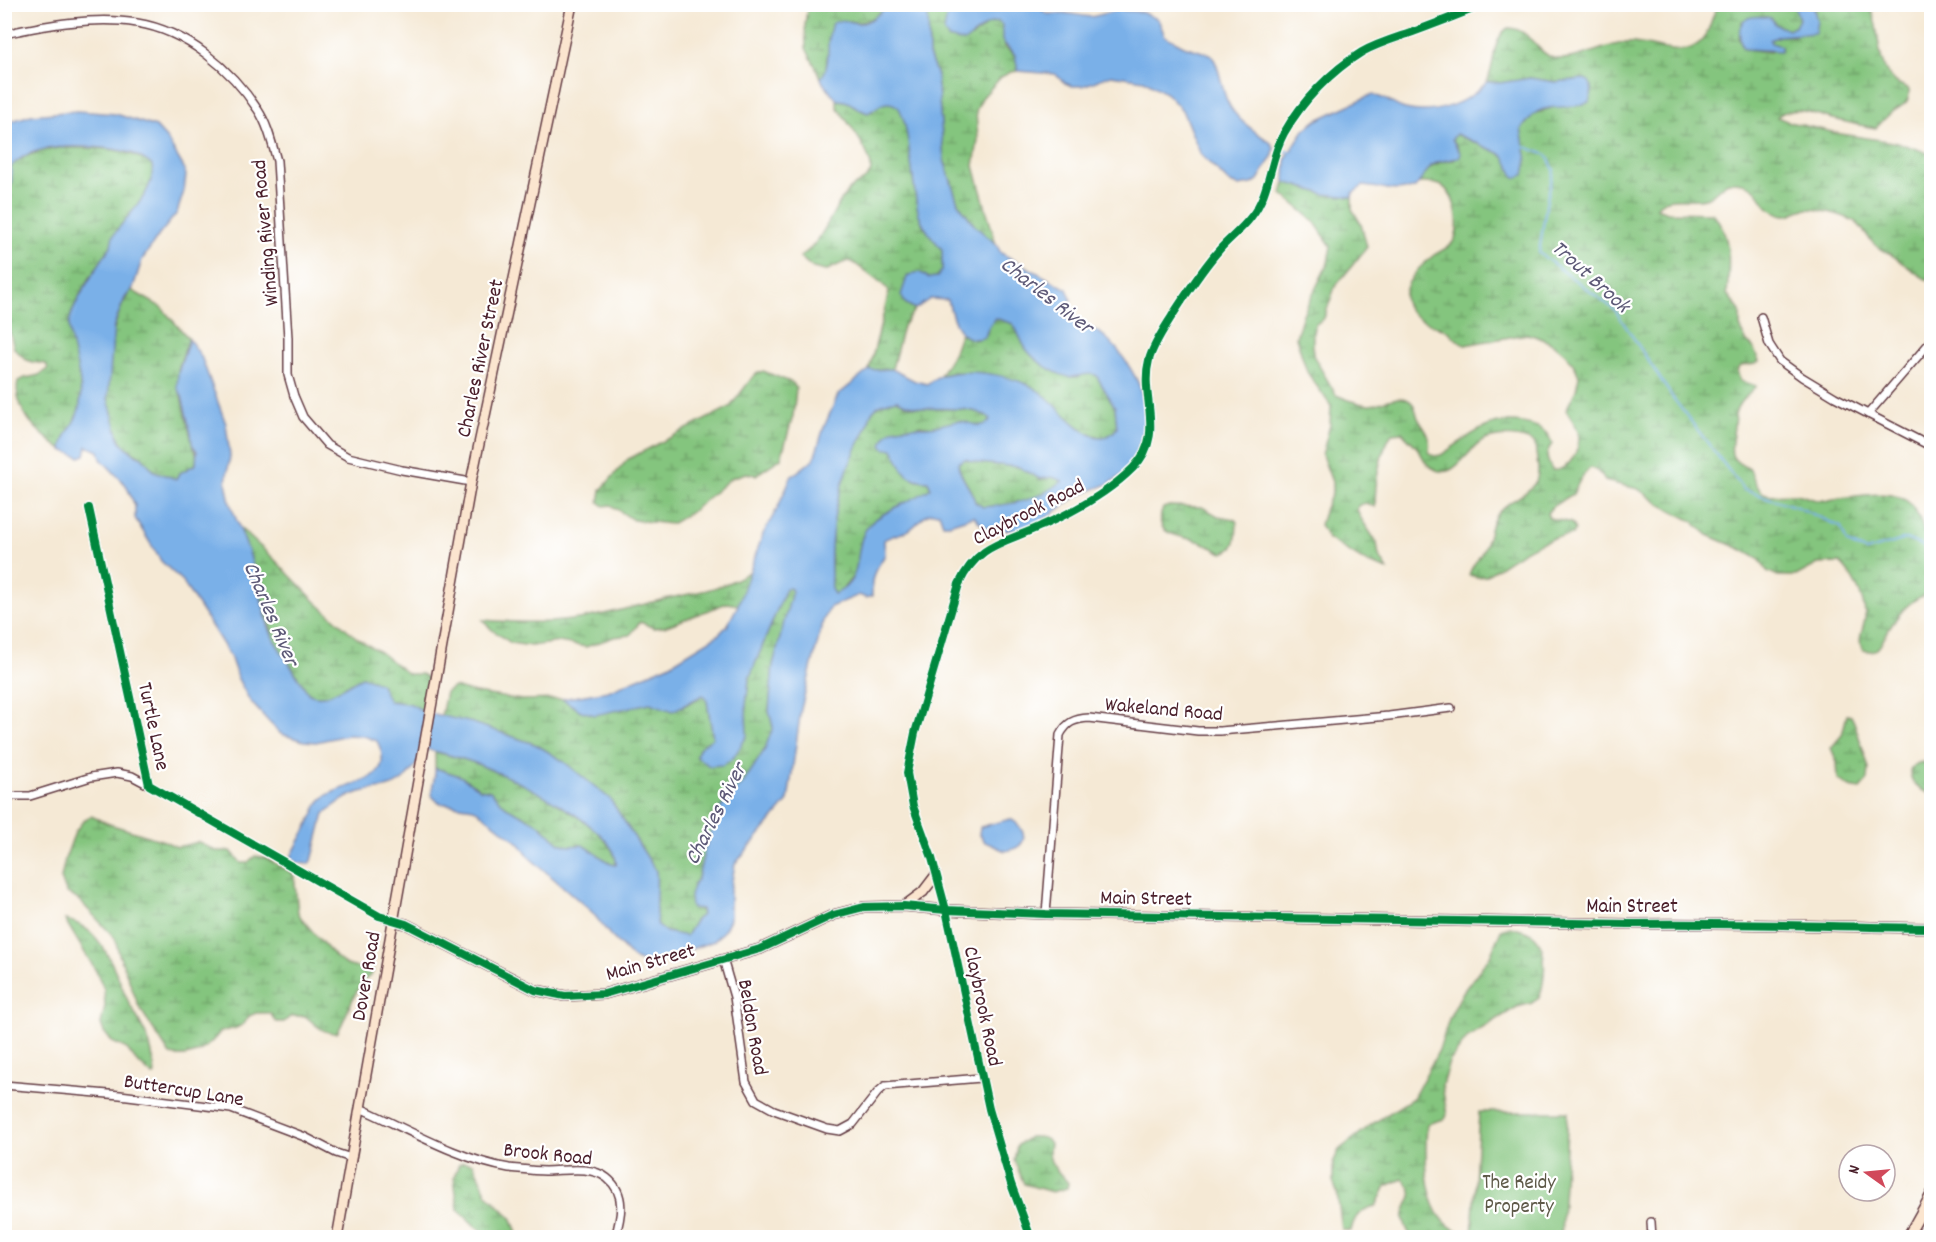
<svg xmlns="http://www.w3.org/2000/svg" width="1936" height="1242" viewBox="0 0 1936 1242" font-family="Dekko,sans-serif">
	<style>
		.green { fill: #84c57e; stroke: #677254; stroke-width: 1.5 }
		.wetland { fill: url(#wetland-marsh); stroke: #677254; stroke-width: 1.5 }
		.water { fill: #7ab0e8; stroke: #62688a; stroke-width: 1.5; fill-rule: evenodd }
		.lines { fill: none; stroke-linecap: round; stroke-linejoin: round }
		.stream { stroke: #7ab0e8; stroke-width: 2 }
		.street-casing { stroke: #643d44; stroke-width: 10 }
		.secondary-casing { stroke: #643d44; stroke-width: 12 }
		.street { stroke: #fff; stroke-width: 7 }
		.secondary { stroke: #fbe5cf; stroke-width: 9 }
		.cycleway-casing { stroke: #fff; stroke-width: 11 }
		.cycleway { stroke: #00873e; stroke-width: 8 }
		.labels { text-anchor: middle; stroke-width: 4.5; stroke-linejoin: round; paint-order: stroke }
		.street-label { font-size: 21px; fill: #4a1f2b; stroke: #fff }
		.park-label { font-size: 21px; fill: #5e5948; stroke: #fff }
		.water-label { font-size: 22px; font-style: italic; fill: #5d5977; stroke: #fff }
	</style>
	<defs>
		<pattern id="wetland-marsh" width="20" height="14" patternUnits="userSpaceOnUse" patternTransform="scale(1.5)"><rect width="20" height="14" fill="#84c57e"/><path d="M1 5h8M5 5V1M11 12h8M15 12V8" fill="none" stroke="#6e9f67"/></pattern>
	</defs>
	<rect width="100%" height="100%" fill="#fff"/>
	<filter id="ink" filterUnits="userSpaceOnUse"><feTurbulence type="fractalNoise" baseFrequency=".0167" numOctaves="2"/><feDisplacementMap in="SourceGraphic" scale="12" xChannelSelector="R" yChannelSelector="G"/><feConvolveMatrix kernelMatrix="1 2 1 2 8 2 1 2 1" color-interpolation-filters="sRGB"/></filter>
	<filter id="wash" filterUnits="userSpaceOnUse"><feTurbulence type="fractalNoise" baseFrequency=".008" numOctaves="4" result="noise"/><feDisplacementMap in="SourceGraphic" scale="24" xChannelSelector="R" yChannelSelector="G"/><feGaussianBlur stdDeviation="1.35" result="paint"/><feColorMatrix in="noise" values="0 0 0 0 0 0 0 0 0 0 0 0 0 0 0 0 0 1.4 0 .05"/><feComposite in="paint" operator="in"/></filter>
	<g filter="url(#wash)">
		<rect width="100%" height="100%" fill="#f5e9d5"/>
		<!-- green -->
		<polygon class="green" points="1479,1112 1568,1112 1561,1237 1472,1238"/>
		<!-- wetland -->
		<g class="wetland">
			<path d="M808 5H889C875 17 868 25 849 21L827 57 826 72 821 78 806 48 805 23Z"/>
			<polygon points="932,5 966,5 951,11 972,37 988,24 998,21 1002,25 1005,47 1015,55 1018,71 1011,72 1001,77 982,98 976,111 978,140 974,166 996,244 975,226 958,203 944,160 937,76 929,55 928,12"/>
			<path d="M1718 5H1794L1799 19 1795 27 1788 30 1776 25 1771 18 1761 16 1742 21 1739 39 1746 49 1770 52 1781 46 1770 43 1769 40 1779 36H1795L1816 11 1813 5H1868C1882 25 1874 55 1890 77 1895 84 1904 85 1909 90 1910 105 1901 105 1891 113 1886 117 1881 123 1876 128 1862 126 1846 122 1833 119 1817 115 1791 103 1777 117L1789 122 1841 134 1899 143 1931 154V282C1917 275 1906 265 1893 256 1887 251 1879 249 1873 243 1866 236 1862 224 1852 220 1842 215 1817 208 1806 209 1796 210 1790 218 1780 214 1753 204 1767 181 1728 182 1720 186 1716 193 1708 197 1693 204 1666 191 1656 208L1668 212 1712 213C1733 234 1729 267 1727 294L1740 311V326L1746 341 1753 347 1759 361 1755 364 1741 366 1737 370 1740 381 1756 386C1752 393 1744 397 1740 403 1734 411 1735 417 1734 426 1732 450 1724 458 1750 469 1762 504 1767 493 1796 494 1804 495 1811 500 1819 500 1842 501 1892 484 1910 504 1918 512 1921 522 1924 533L1931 537V594C1911 596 1897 615 1887 633 1884 637 1881 646 1877 649 1873 652 1867 651 1863 650 1855 638 1867 625 1865 613 1864 598 1851 572 1840 563L1818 564 1796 576H1778L1767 571 1760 560 1743 550 1708 535 1692 521 1660 504 1638 489 1605 481 1601 473 1600 474 1595 469 1590 468 1581 478 1573 494 1553 506 1547 513 1549 518 1571 523 1575 530 1572 535C1539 537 1512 559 1486 576L1477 577 1469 575C1472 564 1479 559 1483 550 1492 534 1487 522 1503 508 1512 499 1530 493 1536 481 1541 471 1535 454 1535 443 1521 436 1500 434 1485 440 1466 447 1455 487 1428 465 1423 460 1422 454 1418 449 1414 443 1407 438 1402 432L1392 433C1379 455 1375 482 1375 507L1366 503 1359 505 1357 509 1360 517 1377 543 1379 556 1388 570 1368 563 1328 539 1320 525 1325 508 1332 494V482L1322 455 1330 425 1331 406 1307 372 1296 337 1303 314 1328 263 1331 246 1314 221 1282 194 1285 182 1324 194 1352 197V209L1361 224 1367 247 1335 287 1324 318 1315 325 1313 333V355L1336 395C1346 399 1358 404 1368 405 1382 405 1402 390 1413 404 1416 408 1416 413 1418 418 1426 433 1431 432 1429 452L1435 456 1441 455C1457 445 1476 429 1494 424 1509 420 1539 422 1548 435 1550 438 1551 441 1552 444 1544 454 1547 460 1552 470 1570 472 1582 447 1578 432 1576 424 1570 417 1566 410L1576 390 1579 376C1571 353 1550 339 1527 334L1465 345C1456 342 1452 332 1444 329 1433 325 1423 322 1414 315 1390 296 1417 268 1434 255 1440 251 1449 248 1453 242 1462 228 1456 195 1442 186 1435 182 1427 183 1419 183 1426 168 1437 160 1454 160L1459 150 1452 138 1455 134 1499 153 1505 158 1522 138 1521 129 1535 113 1551 108 1584 79 1555 82 1530 78 1500 83 1487 82C1495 66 1492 38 1508 28 1530 28 1535 52 1553 58 1571 64 1606 44 1625 43 1647 41 1673 57 1693 47 1711 38 1709 20 1718 5Z"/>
			<path d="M837 100 849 102 857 109 872 111C879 104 892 98 900 109 911 127 912 190 919 214 923 229 933 238 942 249V270L937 277 929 278 922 273 905 303 915 309 903 326 892 369 869 370 889 292C884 283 878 282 871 276 845 256 855 258 825 271L813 268 800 257C824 241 829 215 846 193 853 183 871 182 871 168 871 152 847 121 837 107Z"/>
			<path d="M59 148C90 148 125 145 152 165 157 191 126 215 113 236L111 246C99 264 75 298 70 318 67 329 73 343 75 354 79 369 82 390 80 404 78 423 63 432 62 450 40 434 12 411 18 381 27 375 41 379 48 368L46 364 32 362 25 359 14 348 5 315 4 189 10 188 12 184 10 167C24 154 40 151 59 148Z"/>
			<path d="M131 290 161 307 189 339C185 349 180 360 178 371 176 385 189 426 192 442 194 452 198 450 196 464L180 473 176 479C170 477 160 475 154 472 148 468 145 458 139 455 132 451 125 448 121 441 98 407 107 321 131 290Z"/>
			<polygon points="995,318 1013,324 1025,347 1031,355 1078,377 1087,373 1096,375 1115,407 1117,428 1112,435 1104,438 1087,433 1066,417 956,372 940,375 953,354 960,334 974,340 985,337 989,326"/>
			<polygon points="763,371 793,383 796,389 793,416 781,458 756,475 746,473 731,478 690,513 671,524 633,520 611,505 604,506 599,502 601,490 628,459 730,407 754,375"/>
			<path d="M897 400C927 418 962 400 990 418L989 422 984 426 978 427 960 421 933 427 919 425 893 449C903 469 903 480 928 481L931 489 919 497 860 553 856 573 841 591 834 594C828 587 831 581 831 572 829 518 840 476 866 429 869 424 869 417 872 412 878 403 888 402 897 400Z"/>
			<path d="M965 459 979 463 1019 467 1040 479 1052 477 1064 481C1032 502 1020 504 983 507L975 502C972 488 960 478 958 463Z"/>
			<path d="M1169 506 1202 507 1218 516 1234 519 1237 522C1236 536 1238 549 1223 553 1215 550 1209 545 1201 542 1183 535 1151 538 1163 508Z"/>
			<path d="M239 527 273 558 316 602 358 639 380 652 408 674H421L432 680 425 712 411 704 389 701 384 693 363 677C346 684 325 704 308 693L274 640 250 555Z"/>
			<path d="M749 572 745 590 738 605 727 603 664 627 654 628 640 622 630 635 614 637 586 647 559 642 531 646 511 643 491 629 483 620C512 622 542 624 571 620 602 616 631 607 661 600 692 593 721 590 749 572Z"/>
			<path d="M786 588H790L792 591V599L773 665 769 711 773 727 765 750 742 785 734 791 716 814 704 852 698 878 693 886 702 915 695 921 686 936 666 932 658 926C653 909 658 889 656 871L610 799 563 761 537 745 473 723 441 716 446 692 454 687 475 693 522 700 562 699 581 711 630 707 650 703 659 705 666 709 684 706 703 695 707 701 713 739 705 743 696 756 746 705 749 679Z"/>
			<polygon points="1847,715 1851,716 1854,722 1865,755 1869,769 1868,780 1860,789 1850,787 1838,779 1837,762 1831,748 1842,735"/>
			<path d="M435 752C450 756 466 759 480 765 510 777 621 828 616 866L611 864 588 848 582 845 569 846 560 843 537 823 506 807 490 791 480 789 460 776 435 768Z"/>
			<path d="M1922 762 1931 767V793C1919 791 1910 783 1910 770L1916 764Z"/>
			<path d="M91 816 109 824 164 841 177 847 199 842 215 851H231L241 863H247L255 856 264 857 294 874 298 913 302 919C311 929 334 959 345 964 354 969 363 967 373 970L371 975C352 988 349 1015 337 1033 322 1034 316 1024 305 1016H291L284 1022H276L270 1013H256L249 1016 244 1024 236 1028 220 1032C208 1048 191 1060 170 1055L139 1007 119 954 115 938 80 901 66 892 61 878 65 859 75 832 83 821Z"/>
			<path d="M65 920C103 926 115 972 128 1001 131 1008 136 1014 139 1021 149 1038 154 1055 155 1074L153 1076 136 1061 127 1049 112 1042 104 1032 101 1024 105 1006 104 989 96 971Z"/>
			<path d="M1510 927C1517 929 1527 930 1533 935 1549 948 1545 979 1540 996L1532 1003 1517 1007 1468 1037 1449 1062 1442 1085 1447 1115 1444 1119 1427 1124C1425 1152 1424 1204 1447 1224 1453 1230 1464 1234 1472 1237H1411C1408 1231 1402 1222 1404 1214 1408 1197 1419 1196 1403 1179L1386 1186 1376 1206C1361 1209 1354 1216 1351 1231L1342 1230 1337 1192 1333 1182V1163L1339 1150 1372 1124 1413 1098 1439 1050 1450 1016 1463 992 1490 956 1501 930Z"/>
			<path d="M1029 1137C1037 1137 1045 1136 1050 1143 1046 1165 1057 1169 1068 1183L1067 1188 1052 1192 1024 1184 1014 1160 1017 1146Z"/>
			<polygon points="463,1162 473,1163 487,1194 512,1219 518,1237 491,1237 474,1225 458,1209 454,1177 459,1164"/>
		</g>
		<!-- water -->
		<g class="water">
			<path d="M889 5H932L928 12 929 55 937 76 944 160 958 203 975 226 996 244 1001 253 1067 289 1071 299 1067 317C1079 324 1093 327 1104 336 1122 351 1145 387 1146 411 1147 431 1137 459 1123 474 1111 486 1093 488 1078 496 1060 506 1044 524 1023 529 1018 531 1011 530 1005 530 990 531 983 528 974 516L949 524H943L939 513C923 509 919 526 907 531 899 535 891 535 884 540L885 555 875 571 872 581V596L866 598 859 595 830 607 823 621 801 709 788 801 735 864 730 892V919L725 929 714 941 660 960 643 962 633 958 610 935 592 912 530 858 519 843 474 808 439 803 432 796C431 786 436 778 435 768L460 776 480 789 490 791 506 807 537 823 560 843 569 846 582 845 588 848 611 864 616 865C621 828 510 777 480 765 463 758 444 754 426 749 418 761 412 774 400 782 388 790 377 788 365 791 349 794 336 804 324 814L312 861 308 864 298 863 291 857C298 843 306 830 313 815 315 811 316 806 319 802 336 780 401 788 377 741L364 736 347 735 316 742 304 741 281 734 269 722 250 701 238 679 230 656 214 630 182 581 161 561 135 518V506L126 485 101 459 99 451 87 446 85 455 80 457 62 450C63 432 78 423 80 404 84 378 71 353 69 327 68 309 100 263 111 246L113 236C126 216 157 191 152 165 145 160 139 156 132 153 109 146 57 144 34 152 25 155 17 160 11 167L12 184 10 188 5 189V123L31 115 77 111 116 114 156 127 167 139 183 166 186 175 184 191 177 213 159 235 142 260 133 288 125 298 114 325 108 399 120 441 133 453 142 457 154 471 176 479 180 473 196 464 197 451 192 444 191 434 182 396 177 388 178 373 189 339 201 356 226 424 230 456 226 482 230 503 250 555 268 625 274 640 308 693C325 704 346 684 362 677L380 683 389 701 411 704 425 712 473 723 537 745 563 761 610 799 656 871C658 889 653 909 658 926L666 932 686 936 695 921 702 915 701 909 691 908 690 896 693 886 698 878 704 852 716 814 734 791 742 785 765 749 773 727 769 711 773 665 792 591 790 588H786L749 679 746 705 747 736 734 757 723 765 709 766 696 756 700 747 713 738 707 701 703 695 673 711 650 703 595 715 581 711 562 699 608 691 669 665 718 635 727 626 738 605 763 534 777 509 791 477 814 459 824 427 838 395 869 370 892 369 915 381 927 384C932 380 937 376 943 375 972 367 1021 376 1044 395 1062 409 1096 457 1117 428L1115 407 1096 375C1084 372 1080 378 1069 377 1054 374 1035 361 1026 349 1021 341 1018 332 1013 324L995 318 989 326 985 337C960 347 952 319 948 300L930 299 915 309 905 303 901 295 907 277C917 271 920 271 929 278L937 277 942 270V249C933 239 924 229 919 215 913 196 909 115 897 106 885 98 877 108 868 113 857 110 849 99 837 100L823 83 821 78C833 62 824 41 832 24 842 16 849 23 860 23 871 23 881 11 889 5ZM897 400C927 417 962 400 990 418L989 422C978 430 970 421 958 421 950 422 942 425 935 426 916 430 889 418 882 445L885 449H893C903 469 903 480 928 481L931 488C915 500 880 512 869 525 851 546 867 581 834 594 828 587 832 580 831 572 829 518 841 476 866 429 869 424 869 417 872 412 878 403 888 402 897 400ZM965 459 979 463 1019 467 1040 479 1052 477 1063 481C1036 501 1016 504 983 507L975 502C972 488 959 478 958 463Z"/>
			<path d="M966 5H1041V9L1048 14 1065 13 1091 17 1119 10 1141 12 1158 19 1165 36 1184 46 1212 55C1219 67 1220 78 1224 92 1231 118 1251 128 1271 143L1274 148 1273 155 1258 180 1252 184 1238 186 1230 183 1201 155 1182 110 1167 94 1144 80 1111 75 1083 86H1072L1065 83 1055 74 1018 71 1015 55 1002 41V25L998 21 988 24 964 42 948 38 944 32 947 14Z"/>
			<path d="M1794 5H1813L1817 21 1815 33 1779 36 1770 40 1771 43 1781 46V51L1746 49 1742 47C1734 20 1746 13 1771 18L1776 25 1788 30 1795 27 1799 19Z"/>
			<path d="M1530 78 1555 82 1584 79 1589 81C1593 88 1592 94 1589 102 1573 111 1553 103 1537 112 1531 116 1526 124 1521 129L1527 160 1524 175 1515 178 1505 158 1499 153 1456 134 1452 139 1461 154 1458 158 1438 162 1431 166 1415 188 1397 190 1363 186 1353 193 1352 197 1324 194 1285 182 1286 158 1304 130 1317 120 1371 95C1383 95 1393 106 1405 109 1434 116 1467 104 1487 82L1500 83Z"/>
			<path d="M1010 819C1019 823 1030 837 1019 846 1016 849 1009 850 1005 851L985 842 979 834 980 827Z"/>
		</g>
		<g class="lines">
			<!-- stream -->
			<g class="stream">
				<polyline points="1523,146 1547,155 1554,170 1547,199 1539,253 1615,310 1673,398 1744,490 1797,507 1841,527 1847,543 1866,551 1906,539 1932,550"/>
				<polyline points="1277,150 1292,152"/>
			</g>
		</g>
	</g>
	<g filter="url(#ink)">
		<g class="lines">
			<defs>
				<g id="street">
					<path d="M4 34C46 25 95 16 137 23 187 31 231 69 258 110 268 125 272 144 277 161L288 338V375L294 396 303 417 327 445 348 457 402 470 471 482"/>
					<polyline points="1761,317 1769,344 1780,361 1802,377 1835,397 1932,447"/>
					<polyline points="1868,414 1932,340"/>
					<polyline points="89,508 149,785 379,916 393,921"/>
					<polyline points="4,796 30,796 91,777 117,773 132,776 149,785"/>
					<path d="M1046 914 1060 735C1067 722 1074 719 1089 718L1198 731H1220L1389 716 1451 708"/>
					<polyline points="723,959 734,997 746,1082 756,1100 774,1110 827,1129 840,1131 853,1124 878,1092 885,1086 981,1078"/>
					<polyline points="4,1085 120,1095 231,1109 305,1137 336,1153 351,1158"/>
					<path d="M360 1108C405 1128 460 1160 509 1168 520 1169 533 1171 545 1171 565 1171 590 1165 607 1178 627 1194 621 1217 615 1238"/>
					<polyline points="1651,1222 1652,1238"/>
					<path d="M1031 1238 1011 1184 989 1109 946 910 932 858 913 806 907 773 915 733 959 584C978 543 1005 543 1041 526 1073 512 1108 493 1133 468 1167 434 1139 398 1149 360 1153 345 1164 329 1172 316 1187 293 1201 270 1220 249 1230 238 1242 229 1251 217 1271 192 1269 160 1284 133 1302 101 1331 71 1362 52 1378 43 1396 38 1413 32 1437 23 1461 14 1485 4"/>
				</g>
				<g id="secondary">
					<polyline points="904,906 923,892 936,875"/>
					<path d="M393 921 406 924 535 990 565 996 604 994 760 949 833 915 864 907 904 906 946 910 1046 914 1628 924C1729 922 1830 927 1932 928"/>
					<polyline points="337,1238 471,482 572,4"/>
					<polyline points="1907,1238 1932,1193"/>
				</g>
			</defs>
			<!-- street casing -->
			<use href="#street" class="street-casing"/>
			<!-- secondary casing -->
			<use href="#secondary" class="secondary-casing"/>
			<!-- street -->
			<use href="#street" class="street"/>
			<!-- secondary -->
			<use href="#secondary" class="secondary"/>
			<defs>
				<g id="cycleway">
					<path d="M89 508 149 785 379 916 406 924 535 990 565 996 604 994 760 949 833 915 864 907 904 906 946 910 1046 914 1628 924C1729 922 1830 927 1932 928"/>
					<path d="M1031 1238 1011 1184 989 1109 946 910 932 858 913 806 907 773 915 733 959 584C978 543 1005 543 1041 526 1073 512 1108 493 1133 468 1167 434 1139 398 1149 360 1153 345 1164 329 1172 316 1187 293 1201 270 1220 249 1230 238 1242 229 1251 217 1271 192 1269 160 1284 133 1302 101 1331 71 1362 52 1378 43 1396 38 1413 32 1437 23 1461 14 1485 4"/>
				</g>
			</defs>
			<!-- cycleway casing -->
			<use href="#cycleway" class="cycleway-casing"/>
			<!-- cycleway -->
			<use href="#cycleway" class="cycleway"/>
		</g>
	</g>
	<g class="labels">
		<!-- street labels -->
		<g class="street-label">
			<text transform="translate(264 233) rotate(-95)" y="7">Winding River Road</text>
			<text transform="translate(479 358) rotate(-78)" y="7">Charles River Street</text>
			<text transform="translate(1028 511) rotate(-27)" y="7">Claybrook Road</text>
			<text transform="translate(1164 708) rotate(5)" y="7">Wakeland Road</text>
			<text transform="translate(155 726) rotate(78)" y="7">Turtle Lane</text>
			<text transform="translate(1146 897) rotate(1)" y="7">Main Street</text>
			<text x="1632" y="912">Main Street</text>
			<text transform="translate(650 961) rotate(-16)" y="7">Main Street</text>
			<text transform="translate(365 976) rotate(-80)" y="7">Dover Road</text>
			<text transform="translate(984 1006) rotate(78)" y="7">Claybrook Road</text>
			<text transform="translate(754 1027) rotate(80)" y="7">Beldon Road</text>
			<text transform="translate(184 1089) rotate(9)" y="7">Buttercup Lane</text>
			<text transform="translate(548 1153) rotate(6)" y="7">Brook Road</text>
		</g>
		<!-- park labels -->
		<g class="park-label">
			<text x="1519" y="1188">The Reidy<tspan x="1519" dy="24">Property</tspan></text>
		</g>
		<!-- water labels -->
		<g class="water-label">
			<text transform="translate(1592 275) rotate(42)" y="8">Trout Brook</text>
			<text transform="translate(1048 294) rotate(38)" y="8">Charles River</text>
			<text transform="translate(273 613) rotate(67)" y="8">Charles River</text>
			<text transform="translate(714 813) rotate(-63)" y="8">Charles River</text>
		</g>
	</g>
	<!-- margin -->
	<rect width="1936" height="1242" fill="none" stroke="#fff" stroke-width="24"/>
	<!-- north arrow -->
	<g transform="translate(1867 1173) rotate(285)"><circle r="28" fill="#ffffff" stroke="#b7a5aa" stroke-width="1.5"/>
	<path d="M0-4.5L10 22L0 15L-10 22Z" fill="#d1495b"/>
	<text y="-9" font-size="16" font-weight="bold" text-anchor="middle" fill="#4a1f2b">N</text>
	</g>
</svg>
